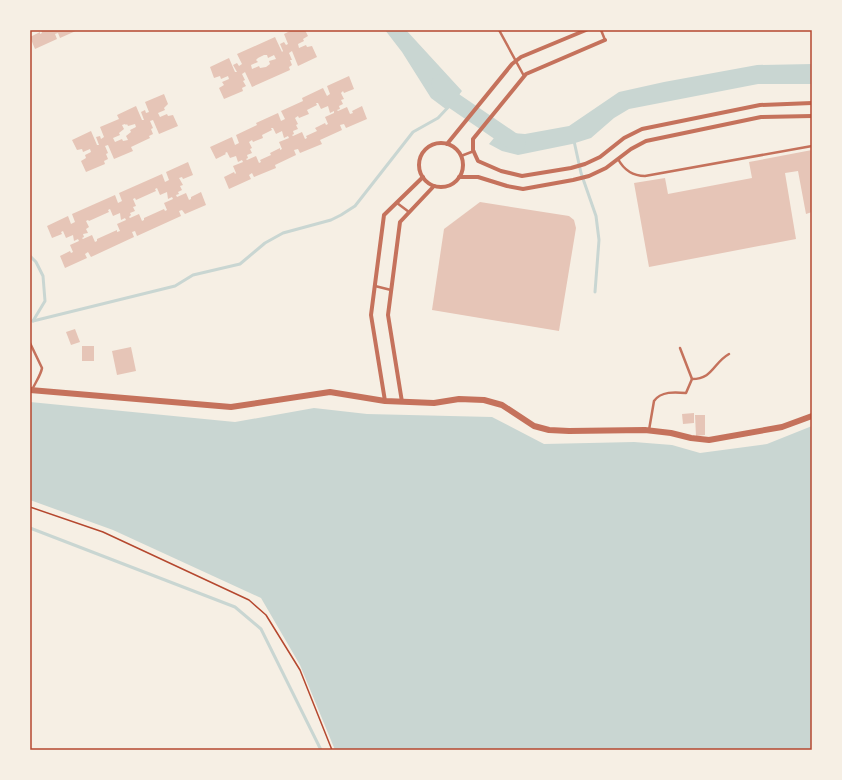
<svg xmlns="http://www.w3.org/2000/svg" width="842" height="780" viewBox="0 0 842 780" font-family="'Fira Sans Condensed',sans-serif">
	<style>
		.water { fill: #c9d6d2 }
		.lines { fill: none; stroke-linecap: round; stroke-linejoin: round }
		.stream { stroke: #c9d6d2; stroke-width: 3 }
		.river { stroke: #c9d6d2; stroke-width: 17 }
		.building { fill: #e6c5b7; fill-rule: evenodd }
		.path { stroke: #b5482f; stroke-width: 1.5 }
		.service { stroke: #c5725c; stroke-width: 2.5 }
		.minor { stroke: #c5725c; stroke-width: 4 }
		.tertiary { stroke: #c5725c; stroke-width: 6 }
		.neatline { fill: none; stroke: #b5482f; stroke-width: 1.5 }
	</style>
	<rect width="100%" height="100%" fill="#f6efe4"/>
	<!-- water -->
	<g class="water">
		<polygon points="385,30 406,30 462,91 447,110 431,98 402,52"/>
		<polygon points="812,64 812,84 758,84 629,109 614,118 591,138 572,144 518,155 502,151 489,144 503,127 513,133 525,134 569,126 619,92 664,82 757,65"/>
		<polygon points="30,402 235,422 314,408 367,414 492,417 544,444 634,442 672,445 700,453 767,444 812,426 812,750 335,750 300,665 261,598 113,530 30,500"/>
	</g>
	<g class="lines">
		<!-- stream -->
		<g class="stream">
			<polyline points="574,141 581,173 596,216 599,240 595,292"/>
			<polyline points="30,256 36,262 43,276 45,301 33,321"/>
			<polyline points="33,321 175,286 193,275 240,264 265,243 283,233 331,220 341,215 355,206 413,132 438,118 454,101"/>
			<polyline points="30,528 235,607 261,629 321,750"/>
		</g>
		<!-- river -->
		<polyline class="river" points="440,83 454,101 517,144"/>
	</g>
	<!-- building -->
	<g class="building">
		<polygon points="41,30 78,30 60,38 58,33 55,34 57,39 35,49 30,37 40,32 40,34 42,33"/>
		<path d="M292 30H305L308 36 303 39 304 41 298 44 299 48 306 45 307 47 312 46 317 57 298 66 292 51 289 53 292 60H290L292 65 289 67 290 70 252 87 245 72 242 74 245 80 243 81 246 86 242 88 243 91 224 99 219 88 224 85 222 82 229 79 228 76 221 79 220 76 214 78 210 67 229 58 235 72H237L233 65 237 63 239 66 242 64 237 54 275 37 282 52 283 51 280 44 284 42 286 45 288 44 284 34ZM264 55H267L268 58 274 55 276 59 269 61 270 64 266 67 260 68 259 66 252 69 251 65 258 62 256 60 258 58Z"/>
		<path d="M349 76 354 89 344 93 343 91 341 93 344 99 341 100 343 104 339 106 340 109 337 110 338 111 347 107 350 114 353 113 352 111 362 106 367 119 346 128 344 124 340 125 342 130 320 140 322 144 300 153 298 149 294 150 296 155 275 165 276 168 254 177 252 173 249 175 251 179 229 189 224 177 234 172 235 174 236 173 233 166 243 162 242 160 238 162 236 156 230 158 227 152 225 153 226 154 216 159 210 147 232 137 235 145 239 143 236 135 257 125 256 123 278 113 281 121 285 119 281 111 303 101 302 98 323 88 327 96 330 94 327 86ZM316 103H318L321 109 328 106 330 113 334 111V113L325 117 328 124 326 125 325 123 315 128 317 131 306 136 307 138 305 139 302 132 293 136 292 135 294 134 293 131 298 129 296 125 298 124 295 118 298 116 299 118 309 114 307 110 317 105ZM271 128H273L276 134 282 131 284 138 288 136 289 138 279 142 282 149 280 150V148L270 153 271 155 260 160 261 162 259 163 256 156 247 160 246 159 248 158 247 155 252 153 250 149 252 148 249 142 252 140 253 142 263 138 262 135 272 130Z"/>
		<path d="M164 94 168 104 164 108 165 110 158 113 160 117 167 114 168 116 173 115 178 126 159 134 153 120 150 121 153 128 151 129 153 134 149 136 150 138 131 147 133 151 114 159 108 145 105 146 108 153 106 154 108 159 104 161 105 164 86 172 81 161 86 158 85 155 91 152 90 149 83 152 82 149 77 150 72 140 91 131 97 145H99L96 137 100 136 101 139 104 137 100 127 119 119 117 115 136 106 142 120H144L141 112 145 110 146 113 149 112 145 102ZM125 124 126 125 127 124 128 126 135 124 136 127 130 130 131 132 126 136 128 140 123 141 122 139 115 142 113 138 120 135 119 133 124 129 122 125Z"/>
		<polygon points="812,150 812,212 806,214 798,171 785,173 796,239 649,267 634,183 665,178 668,194 752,178 749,162"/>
		<path d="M188 162 193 175 183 179 182 177 179 178 183 185 180 186 182 190 178 192 179 194 176 195 177 197 186 193 189 200 191 199V197L201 192 206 205 185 214 182 210 179 211 181 216 137 236 135 231 132 232 134 237 91 257 88 252 85 254 87 258 65 268 60 256 70 251 71 253 73 252 70 245 79 241 78 239 74 241 73 235 66 238 63 231 61 232 62 234 52 238 47 226 68 216 71 224 75 222 72 214 115 195 118 203 122 201 119 193 162 174 165 182 169 180 166 172ZM157 188 160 195 167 192 168 199 172 197 173 199 164 203 167 210 165 211 164 209 144 218V220L142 221 139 214 130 218 129 217 131 215 130 213 135 211 133 207 136 206 133 199 135 198 136 200 156 191 155 189ZM110 209 113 216 120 213 121 220 125 218 126 220 117 224 120 231 117 232V230L97 239V241L95 242 92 235 83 239 82 238 84 237 83 234 88 233 86 229 89 227 86 221 88 220 89 221 109 212 108 210Z"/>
		<polygon points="480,202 569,216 574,220 576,228 559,331 432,310 444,229"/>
		<polygon points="75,329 80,342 71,345 66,332"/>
		<rect x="82" y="346" width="12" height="15"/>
		<polygon points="131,347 136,371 117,375 112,351"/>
		<polygon points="694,413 694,423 683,424 682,414"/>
		<polygon points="695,415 705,415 705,435 696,436"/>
	</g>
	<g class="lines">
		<!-- path -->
		<polyline class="path" points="30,507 103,532 249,600 266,615 300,670 332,750"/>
		<!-- service -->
		<g class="service">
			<polyline points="499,30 524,76"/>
			<polyline points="601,30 605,40"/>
			<polyline points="461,156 474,151"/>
			<path d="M618 159C624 170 633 176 645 176L812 146"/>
			<polyline points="397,203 409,212"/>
			<polyline points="375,286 391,290"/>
			<path d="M30 343 42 368C41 375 35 383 32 390"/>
			<polyline points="680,348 692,379"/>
			<path d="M649 430 654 401C661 391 675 392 686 393L692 379C713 379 713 363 729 354"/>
		</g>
		<!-- minor -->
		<g class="minor">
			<polyline points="605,40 526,74 473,139 473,150 478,161 501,171 522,176 571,168 585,164 600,157 624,138 642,129 760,105 812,103"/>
			<circle cx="441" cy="165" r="22"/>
			<polyline points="447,144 512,64 521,57 586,30"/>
			<polyline points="459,177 478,177 507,186 523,189 573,180 589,176 606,168 631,149 646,141 761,117 812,116"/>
			<polyline points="385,401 371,315 384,215 423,177"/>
			<polyline points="402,402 388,315 400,222 434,186"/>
		</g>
		<!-- tertiary -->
		<polyline class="tertiary" points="30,390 231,407 330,392 385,401 434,403 459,399 484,400 502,405 534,426 549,430 569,431 645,430 671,433 691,438 709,440 782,427 812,416"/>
	</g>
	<!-- border -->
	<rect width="842" height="780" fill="none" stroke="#f6efe4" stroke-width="62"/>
	<rect x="31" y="31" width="780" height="718" class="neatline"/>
</svg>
